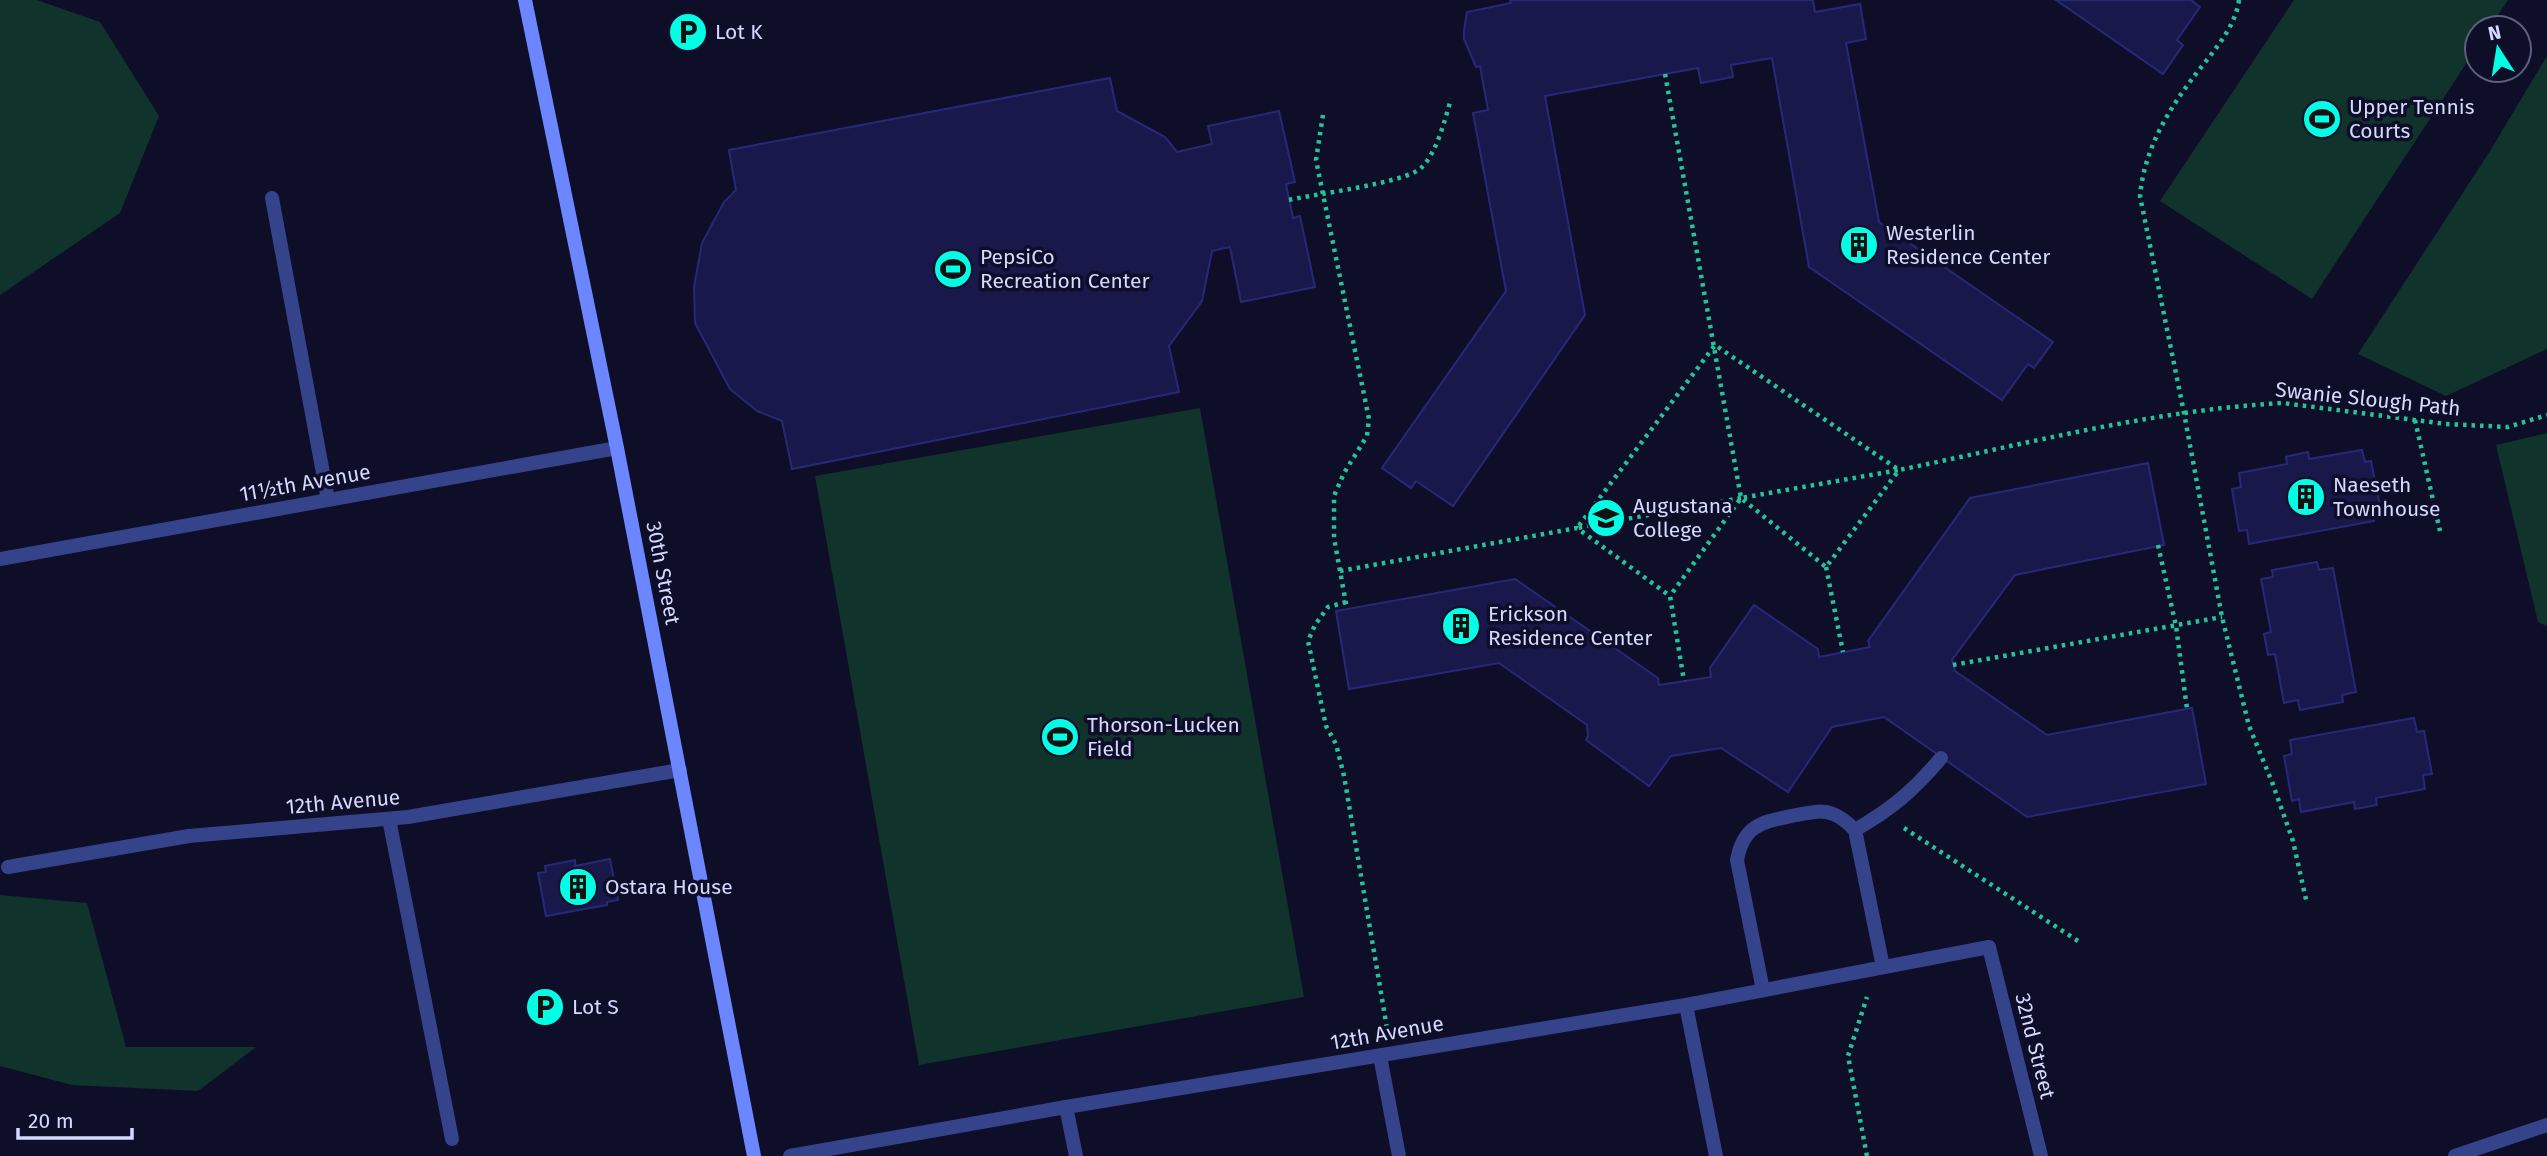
<svg xmlns="http://www.w3.org/2000/svg" width="2547" height="1156" viewBox="0 0 2547 1156" font-family="'Fira Sans',sans-serif">
	<style>
		.green { fill: #10332b }
		.building { fill: #18184b; stroke: #282879; stroke-width: 2 }
		.lines { fill: none; stroke-linecap: round; stroke-linejoin: round }
		.path { stroke: #25c39a; stroke-width: 4.5; stroke-dasharray: 3.5 5; stroke-linecap: butt }
		.lane { stroke: #35438b; stroke-width: 14 }
		.street { stroke: #35438b; stroke-width: 14 }
		.secondary { stroke: #6c86ff; stroke-width: 14 }
		.labels { text-anchor: middle; stroke-width: 7; stroke-linejoin: round; paint-order: stroke }
		.poi-label { font-size: 21px; fill: #d5d9ff; stroke: #0e0e28; text-anchor: start }
		.street-label { font-size: 21px; fill: #d5d9ff; stroke: #0e0e28 }
	</style>
	<rect width="100%" height="100%" fill="#0e0e28"/>
	<!-- green -->
	<g class="green">
		<polygon points="0,0 37,0 100,22 159,116 120,213 0,295"/>
		<polygon points="2294,0 2508,0 2489,28 2477,28 2477,47 2312,299 2160,201"/>
		<polygon points="2547,56 2547,349 2446,396 2358,354 2490,151"/>
		<polygon points="1200,408 1304,997 919,1065 815,476"/>
		<polygon points="2547,433 2547,626 2538,622 2496,445"/>
		<polygon points="0,895 87,903 126,1047 256,1047 198,1091 72,1085 0,1066"/>
	</g>
	<!-- building -->
	<g class="building">
		<polygon points="1510,0 1813,0 1815,12 1860,4 1866,39 1846,43 1879,222 2053,342 2034,368 2028,364 2002,400 1809,267 1772,58 1731,65 1733,77 1701,83 1698,68 1545,96 1585,315 1453,506 1416,481 1411,488 1382,468 1506,291 1473,113 1488,110 1480,66 1476,67 1464,39 1464,30 1467,12 1511,3"/>
		<polygon points="2056,0 2191,0 2200,7 2177,40 2183,45 2163,74"/>
		<polygon points="1110,78 1117,111 1165,137 1177,152 1212,144 1208,126 1279,111 1295,182 1286,184 1293,218 1300,216 1315,287 1241,302 1230,247 1212,251 1202,301 1169,346 1179,392 792,469 782,421 757,411 730,389 695,323 694,287 702,243 724,202 736,190 729,150"/>
		<polygon points="2362,450 2365,462 2371,461 2380,506 2372,508 2374,521 2249,544 2247,530 2239,531 2232,489 2241,487 2239,473 2287,464 2286,457 2289,456 2308,452 2309,459"/>
		<polygon points="2148,463 2164,545 2015,575 1952,660 1955,671 2047,735 2192,708 2206,784 2027,817 1884,717 1832,727 1788,792 1721,748 1671,756 1649,786 1586,740 1588,736 1587,725 1499,663 1349,689 1336,611 1515,579 1658,678 1659,685 1711,677 1710,668 1754,605 1818,649 1819,657 1870,647 1868,641 1970,498"/>
		<polygon points="2317,562 2319,570 2333,568 2356,692 2342,695 2343,702 2300,710 2298,700 2284,703 2275,654 2268,655 2264,634 2271,632 2261,579 2273,577 2272,570"/>
		<polygon points="2414,718 2417,732 2424,731 2432,774 2423,775 2425,789 2376,798 2377,805 2355,809 2354,802 2301,812 2299,799 2292,801 2284,756 2292,754 2290,740"/>
		<polygon points="610,859 618,900 607,902 607,905 546,916 538,873 546,872 545,866 575,860 575,866"/>
	</g>
	<g class="lines">
		<!-- path -->
		<g class="path">
			<path d="M2239 0C2235 30 2209 56 2192 79 2165 115 2144 152 2140 196L2184 413 2222 617 2249 726 2272 782 2293 841 2307 904"/>
			<polyline points="1665,74 1741,498 1899,470 1826,567 1741,498 1670,596"/>
			<polyline points="1323,115 1316,160 1369,419 1367,436 1344,473 1334,496 1334,538 1347,609"/>
			<path d="M1289 200C1315 194 1405 183 1421 168 1437 153 1445 119 1451 99"/>
			<polyline points="2415,420 2440,531"/>
			<path d="M1741 498 1577 528 1715 345 1899 470C2026 444 2153 410 2283 403L2446 424 2508 427 2547 415"/>
			<polyline points="2158,545 2176,626 2187,709"/>
			<polyline points="1826,567 1843,652"/>
			<polyline points="1340,571 1577,528 1670,596 1684,681"/>
			<polyline points="1346,602 1328,607 1315,625 1308,641 1326,726 1336,744 1344,776 1387,1028"/>
			<polyline points="1953,665 2222,617"/>
			<polyline points="1904,828 2078,941"/>
			<polyline points="1867,1156 1848,1056 1867,997"/>
		</g>
		<!-- lane -->
		<g class="lane">
			<polyline points="272,198 328,500"/>
			<polyline points="389,819 452,1139"/>
			<path d="M1855 830C1893 808 1913 791 1941 758"/>
			<path d="M1763 990 1737 860C1744 823 1764 822 1796 815 1808 813 1821 809 1833 814 1841 817 1849 824 1855 830L1883 967"/>
			<polyline points="1686,1005 1716,1156"/>
			<polyline points="1066,1107 1076,1156"/>
		</g>
		<!-- street -->
		<g class="street">
			<polyline points="0,559 617,448"/>
			<polyline points="8,867 189,836 408,817 680,770"/>
			<polyline points="1380,1056 1399,1156"/>
			<polyline points="790,1156 1066,1107 1686,1005 1989,947 2041,1156"/>
			<polyline points="2455,1156 2547,1125"/>
		</g>
		<!-- secondary -->
		<polyline class="secondary" points="525,0 617,448 754,1156"/>
	</g>
	<!-- icons -->
	<defs>
		<symbol id="parking-disc" viewBox="-11 -11 22 22"><circle r="9.5" fill="#01ffe6" stroke="#0e0e28"/><path d="M-3.5-5.5H1a3.5 3.5 0 0 1 0 7H-1V5.5H-3.5ZM-1-3.4V-.6H.8a1.4 1.4 0 0 0 0-2.8Z" fill="#111"/></symbol>
		<symbol id="stadium-disc" viewBox="-11 -11 22 22"><circle r="9.5" fill="#01ffe6" stroke="#0e0e28"/><path d="M0-5a6.5 5 0 1 0 0 10a6.5 5 0 1 0 0-10ZM-3.5-1.8h7v3.6h-7Z" fill="#111"/></symbol>
		<symbol id="building-disc" viewBox="-11 -11 22 22"><circle r="9.5" fill="#01ffe6" stroke="#0e0e28"/><path d="M-4-6H4V6H1V3H-1V6H-4ZM-2.5-4.3h1.7v1.8h-1.7ZM.8-4.3h1.7v1.8H.8ZM-2.5-1h1.7V.8h-1.7ZM.8-1h1.7V.8H.8Z" fill="#111"/></symbol>
		<symbol id="university-disc" viewBox="-11 -11 22 22"><circle r="9.5" fill="#01ffe6" stroke="#0e0e28"/><path d="M0-5L7-2L0 1L-7-2ZM-4 1L0 2.5L4 1V4Q0 6-4 4Z" fill="#111"/></symbol>
	</defs>
	<g fill-rule="evenodd">
		<use href="#parking-disc" x="666" y="10" width="44" height="44"/>
		<use href="#stadium-disc" x="2300" y="97" width="44" height="44"/>
		<use href="#building-disc" x="1837" y="223" width="44" height="44"/>
		<use href="#stadium-disc" x="931" y="247" width="44" height="44"/>
		<use href="#building-disc" x="2284" y="475" width="44" height="44"/>
		<use href="#university-disc" x="1584" y="496" width="44" height="44"/>
		<use href="#building-disc" x="1439" y="604" width="44" height="44"/>
		<use href="#stadium-disc" x="1038" y="715" width="44" height="44"/>
		<use href="#building-disc" x="556" y="865" width="44" height="44"/>
		<use href="#parking-disc" x="523" y="985" width="44" height="44"/>
	</g>
	<g class="labels">
		<!-- poi labels -->
		<g class="poi-label">
			<text x="715" y="39">Lot K</text>
			<text x="2349" y="114">Upper Tennis<tspan x="2349" dy="24">Courts</tspan></text>
			<text x="1886" y="240">Westerlin<tspan x="1886" dy="24">Residence Center</tspan></text>
			<text x="980" y="264">PepsiCo<tspan x="980" dy="24">Recreation Center</tspan></text>
			<text x="2333" y="492">Naeseth<tspan x="2333" dy="24">Townhouse</tspan></text>
			<text x="1633" y="513">Augustana<tspan x="1633" dy="24">College</tspan></text>
			<text x="1488" y="621">Erickson<tspan x="1488" dy="24">Residence Center</tspan></text>
			<text x="1087" y="732">Thorson-Lucken<tspan x="1087" dy="24">Field</tspan></text>
			<text x="605" y="894">Ostara House</text>
			<text x="572" y="1014">Lot S</text>
		</g>
		<!-- street labels -->
		<g class="street-label">
			<text transform="translate(2368 399) rotate(6)" y="7">Swanie Slough Path</text>
			<text transform="translate(305 483) rotate(-10)" y="7">11½th Avenue</text>
			<text transform="translate(663 573) rotate(79)" y="7">30th Street</text>
			<text transform="translate(343 802) rotate(-5)" y="7">12th Avenue</text>
			<text transform="translate(1387 1033) rotate(-10)" y="7">12th Avenue</text>
			<text transform="translate(2035 1046) rotate(76)" y="7">32nd Street</text>
		</g>
	</g>
	<!-- north arrow -->
	<g transform="translate(2498 49) rotate(348)"><circle r="33" fill="#0e0e28" stroke="#5e5f7e" stroke-width="2"/>
	<path d="M0-5L12 26L0 18L-12 26Z" fill="#01ffe6"/>
	<text y="-10" font-size="19" font-weight="bold" text-anchor="middle" fill="#d5d9ff">N</text>
	</g>
	<!-- scale -->
	<path d="M18 1128v10h114v-10" fill="none" stroke="#d5d9ff" stroke-width="3.5"/>
	<text x="28" y="1128" font-size="21" fill="#d5d9ff" stroke="#0e0e28" stroke-width="5" paint-order="stroke">20 m</text>
</svg>
